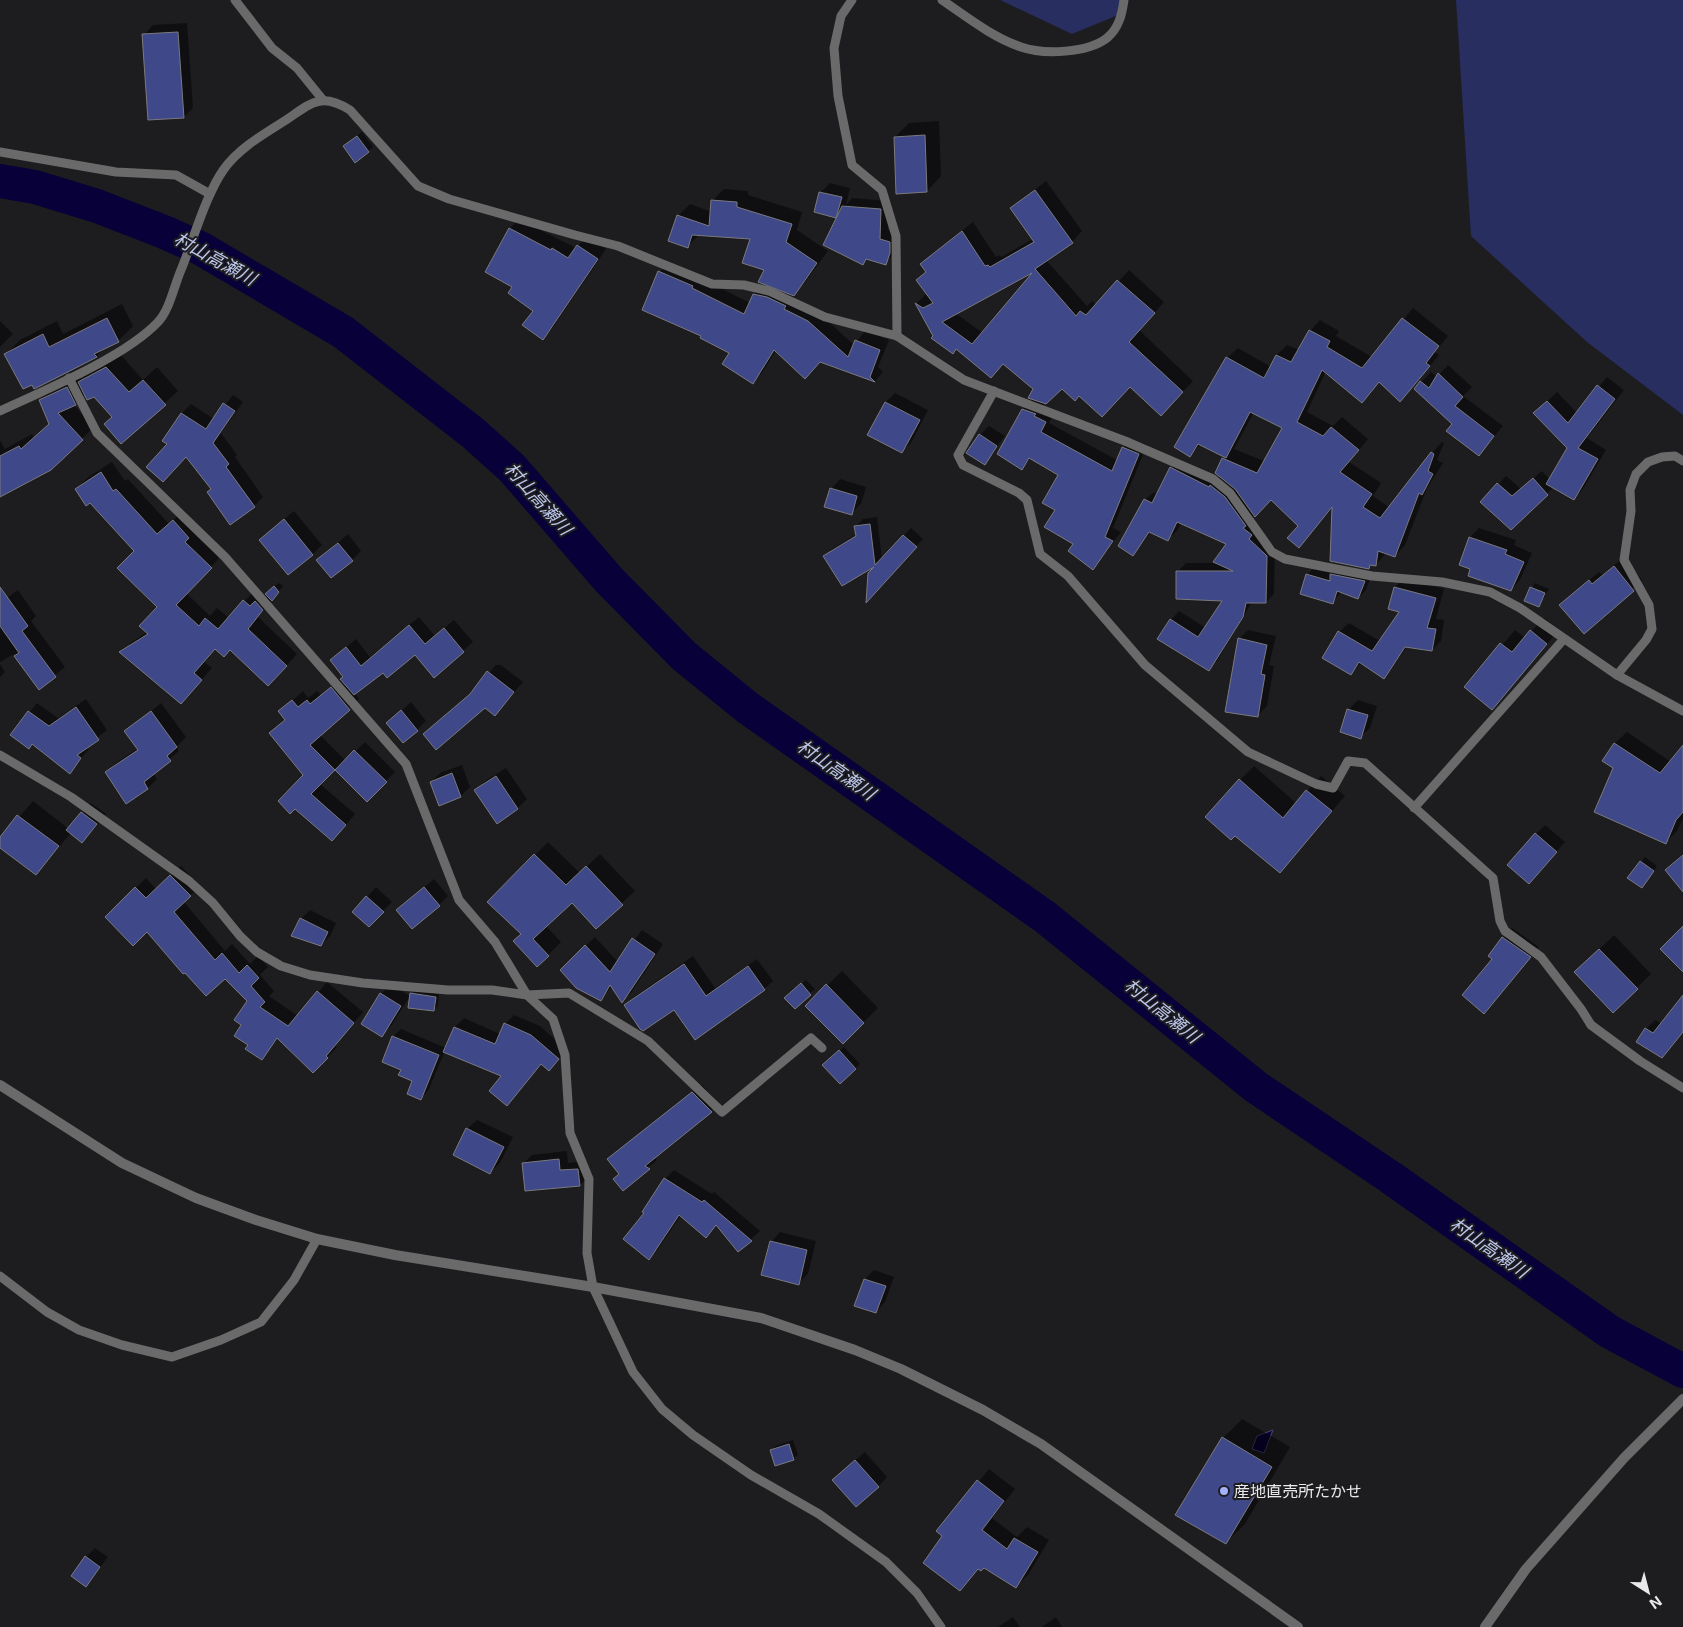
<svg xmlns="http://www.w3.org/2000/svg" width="1683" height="1627" viewBox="0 0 1683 1627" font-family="Inter,'Noto Sans JP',sans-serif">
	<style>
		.green { fill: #282e5f }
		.water { fill: #080039; stroke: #4c466e }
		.shadow { fill: #0007; fill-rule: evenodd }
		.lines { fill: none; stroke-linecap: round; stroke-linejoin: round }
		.river { stroke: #080039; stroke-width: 34 }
		.building { fill: #3f4889; stroke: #7a7a7e; fill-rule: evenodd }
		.service { stroke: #6a6a6b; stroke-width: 9 }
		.minor { stroke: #6a6a6b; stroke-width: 10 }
		.tertiary { stroke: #6a6a6b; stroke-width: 10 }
		.poi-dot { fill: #a4b2fc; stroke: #1d1d20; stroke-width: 2 }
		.labels { text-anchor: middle; stroke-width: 4; stroke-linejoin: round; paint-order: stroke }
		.poi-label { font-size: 16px; fill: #e9e9eb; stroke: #1d1d20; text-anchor: start }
		.water-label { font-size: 18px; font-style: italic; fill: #bec7ed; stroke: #1d1d20 }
	</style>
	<rect width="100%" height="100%" fill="#1d1d20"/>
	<!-- green -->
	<g class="green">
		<polygon points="1000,0 1122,0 1118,15 1072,34"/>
		<polygon points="1456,0 1683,0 1683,415 1587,342 1471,236"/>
	</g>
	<!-- water -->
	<polygon class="water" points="1273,1430 1264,1453 1252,1449 1257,1436"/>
	<!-- shadow -->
	<g class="shadow">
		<polygon points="187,23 193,108 184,117 144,35 153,25"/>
		<polygon points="939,121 941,176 927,191 895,137 909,123"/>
		<polygon points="362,132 373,147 356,161 349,142"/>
		<path d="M1046 181 1082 231 1072 242 1046 260 1087 306 1092 301 1097 305 1129 270 1164 302 1139 330 1193 381 1172 403 1131 385 1079 395 1062 387 1042 407 1054 413 1049 423 1117 460 1123 448 1132 439 1147 445 1113 528 1121 532 1093 568 1074 544 1060 474 1031 458 1022 468 1023 409 1034 398V388L1004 363 957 348 935 336 917 303 927 293 917 280 927 271 921 264 973 222 996 257 999 255 1001 257 1033 239 1012 208ZM1037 269 983 333 955 313Z"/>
		<polygon points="830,183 850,188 846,205 852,198 889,201 888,230 898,233 895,253 886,262 869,258 863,263 840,212 836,217 815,211 821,192"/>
		<polygon points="724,189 748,191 748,195 802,212 797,230 828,251 805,282 792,295 795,296 792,300 818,312 854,345 865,331 889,340 878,367 883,372 875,381 821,361 776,350 762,373 753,382 731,352 660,272 669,262 750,303 754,294 765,283 765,270 751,237 699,235 687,247 678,216 690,204 712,212 712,201"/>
		<polygon points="519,219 576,248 587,237 606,249 552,329 543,338 534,311 514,286 486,271 510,228"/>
		<polygon points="122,304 133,326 118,341 106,347 96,356 58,376 6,354 20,340 57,321 63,334"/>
		<path d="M1413 308 1448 336 1435 352 1439 355 1410 390 1380 381 1362 401 1326 371 1307 412 1333 426 1342 417 1368 439 1349 462 1381 483 1373 496 1390 508 1432 453 1442 442 1444 443 1437 460 1443 463 1427 488 1405 545 1395 556 1386 553 1376 565 1372 564 1369 568 1334 506 1299 547 1300 525 1271 499 1250 519 1259 526 1256 530 1275 547 1274 594 1266 602H1252L1217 661 1209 669 1171 620 1179 611 1206 628 1224 600 1178 571 1186 563H1214L1228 544 1181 523 1177 531 1168 539 1151 532 1133 555 1145 500 1154 492 1158 494 1171 468 1180 460 1218 479 1221 476 1223 459 1225 456 1201 444 1190 455 1227 358 1238 348 1271 367 1277 355 1287 345 1299 350 1310 331 1320 320 1339 331 1336 336 1372 357ZM1254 412 1284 427 1264 461 1234 449Z"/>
		<polygon points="0,321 13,334 0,347"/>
		<polygon points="120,354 143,380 157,367 178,391 122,442 113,416 94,395 85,394 74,405 94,427 49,470 0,497 0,440 5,449 32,434 34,439 51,423 40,400 52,388 79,376 81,380 93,368"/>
		<polygon points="1448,365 1472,387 1463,396 1503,426 1479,454 1453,424 1415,389 1431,372 1437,377"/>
		<polygon points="1607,377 1624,390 1587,438 1606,450 1583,489 1574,499 1554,487 1511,528 1482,502 1506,476 1521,489 1542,471 1550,480 1568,448 1535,413 1557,392 1577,413"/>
		<polygon points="895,393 928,410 911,443 901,452 869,434 886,402"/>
		<polygon points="233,395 243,402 221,433 237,455 235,457 263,497 254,506 212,489 186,456 164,441 182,413 191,404 214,419"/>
		<polygon points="989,426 1005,436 984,463 980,435"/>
		<polygon points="112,462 125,481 128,479 169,524 184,510 221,556 186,593 210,616 217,608 229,618 255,590 262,596 279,583 283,586 258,617 297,654 279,674 231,648 216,648 204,662 212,668 181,703 121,652 132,642 147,632 159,607 136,551 76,489 87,478"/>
		<polygon points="840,479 866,487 861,504 851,513 831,489"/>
		<polygon points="294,511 322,545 312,555 270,531"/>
		<polygon points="877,517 882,559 911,528 923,539 873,594 878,562 842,585 825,556 832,549 857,534 856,526 863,519"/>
		<polygon points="1479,528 1516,540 1514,545 1532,553 1520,580 1511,590 1472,568 1470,537"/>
		<polygon points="348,534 361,551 352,560 318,560"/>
		<polygon points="1624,557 1642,580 1584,632 1570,596 1599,572 1602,575"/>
		<polygon points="1315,567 1372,573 1366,590 1358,598 1341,592 1333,602 1307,575"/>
		<polygon points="1405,578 1444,589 1436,619 1444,620 1441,641 1432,650 1408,646 1384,677 1362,662 1351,674 1339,632 1349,623 1380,641 1401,611 1395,587"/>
		<polygon points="1535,583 1549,589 1539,606 1525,600"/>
		<polygon points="18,590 36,616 31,621 65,667 39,688 14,654 0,662 0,603"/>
		<polygon points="419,617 435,636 454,620 473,642 434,676 415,654 384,671 355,693 359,699 319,734 346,761 365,742 395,772 367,800 335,768 320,784 355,814 342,830 295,808 304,775 271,733 285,719 282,710 303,691 308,698 317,691 321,695 344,677 331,660 356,639 370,657"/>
		<polygon points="1544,618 1559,630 1492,708 1466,687 1515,630 1525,638"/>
		<polygon points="1248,630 1276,636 1269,665 1274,666 1267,706 1257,716 1239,639"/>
		<polygon points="0,664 5,672 0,677"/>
		<polygon points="496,665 501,665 523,682 495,714 485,707 434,725 474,690"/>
		<polygon points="86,699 107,730 86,747 89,749 69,772 33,743 28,748 11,735 37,703 58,718"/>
		<polygon points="1358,700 1377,706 1370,728 1360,737 1348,710"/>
		<polygon points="411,702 426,721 417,730 388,723"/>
		<polygon points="161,703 186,737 176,747 179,751 153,773 157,779 148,788 126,802 106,772 116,763 138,748 126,732"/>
		<polygon points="1627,732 1671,762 1683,747 1683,818 1677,831 1666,842 1614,768 1604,760 1615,743"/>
		<polygon points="462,765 470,787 461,796 439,804 431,782 440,773"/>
		<polygon points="1254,766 1296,803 1321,776 1345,796 1280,872 1240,780"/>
		<polygon points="506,768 527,799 518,808 476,791 485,781"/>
		<polygon points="33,801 69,829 91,803 106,814 82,841 71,833 36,874 0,846 0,839"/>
		<polygon points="1545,825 1565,842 1538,873 1536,834"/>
		<polygon points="548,842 580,873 600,854 635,891 596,927 572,901 546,926 561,942 548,955 489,902"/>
		<polygon points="1645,857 1657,866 1646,882 1641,862"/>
		<polygon points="181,866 200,886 184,902 225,951 232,944 250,964 258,956 268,967 260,975 274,991 269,996 298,1016 327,982 363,1012 335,1045 337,1047 313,1072 278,1038 261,1059 249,1045 243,1025 249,1001 225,977 148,930 106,917 146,878 156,889"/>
		<polygon points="434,879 448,896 439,905 408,901"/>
		<polygon points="376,887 392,902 378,916 367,897"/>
		<polygon points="310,910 336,923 330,936 321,945 301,919"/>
		<polygon points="1512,928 1539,947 1484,1013 1494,959 1490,955"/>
		<polygon points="642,930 663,944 631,993 622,1001 612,986 601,1000 570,961 595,937 618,962"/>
		<polygon points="1614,935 1651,974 1613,1011 1576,972"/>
		<polygon points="693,956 715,988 757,959 773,981 764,989 625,1005 634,997"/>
		<polygon points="842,971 878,1008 843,1042 806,1006"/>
		<polygon points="806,980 815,989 795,1007 786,998"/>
		<polygon points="390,984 410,996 391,1026 382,1035 381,994"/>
		<polygon points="416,989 439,993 438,1006 433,1010 412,994"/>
		<polygon points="1683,997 1683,1032 1662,1057 1646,1029 1655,1020 1662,1024"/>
		<polygon points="514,1015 540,1026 567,1050 549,1069 542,1063 507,1104 503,1075 445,1051 428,1091 420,1099 414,1081 402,1069 393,1037 401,1029 446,1048 455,1027 464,1018 500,1034 505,1024"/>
		<polygon points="844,1047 860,1064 840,1083 824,1065"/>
		<polygon points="702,1085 719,1103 654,1157 657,1160 623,1189 617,1151"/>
		<polygon points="477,1120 513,1137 500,1163 490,1173 467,1129"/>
		<polygon points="567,1151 568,1163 586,1161 588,1177 580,1185 524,1163 532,1155"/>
		<polygon points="674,1170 712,1194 714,1192 760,1231 739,1250 717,1224 706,1236 681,1215 658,1249 649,1258 646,1213 644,1212 665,1179"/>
		<polygon points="780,1232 816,1241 808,1274 798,1283 771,1242"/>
		<polygon points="874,1270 894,1277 885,1302 876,1312 865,1279"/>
		<polygon points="1242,1419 1290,1447 1245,1524 1225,1543 1223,1438"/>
		<polygon points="793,1440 798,1455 793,1459 771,1450 775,1446"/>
		<polygon points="865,1452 887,1477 878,1487 843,1471"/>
		<polygon points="989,1469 1015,1489 992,1518 1017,1537 1027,1527 1049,1540 1028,1575 1016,1586 984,1567 979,1568 960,1589 944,1535 938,1531"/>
		<polygon points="95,1548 108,1557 86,1585 86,1557"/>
		<polygon points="1013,1617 1020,1627 998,1627"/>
		<polygon points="1056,1617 1062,1627 1042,1627"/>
	</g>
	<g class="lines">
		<!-- river -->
		<polyline class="river" points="0,181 35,187 97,206 164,232 200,248 343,332 473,433 512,468 609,580 684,656 748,708 1045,917 1256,1087 1390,1177 1610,1332 1683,1371"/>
	</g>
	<!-- building -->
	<g class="building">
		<polygon points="178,32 184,118 148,120 142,34"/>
		<polygon points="925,135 927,192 896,194 894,137"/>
		<polygon points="357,136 369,152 355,163 343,146"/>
		<path d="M1035 190 1073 243 1035 269 1076 316 1080 311 1086 315 1117 280 1155 313 1129 342 1183 392 1161 416 1130 387 1102 417 1079 396 1075 401 1062 389 1046 404 1028 398 1033 389 1003 364 991 378 956 349 953 354 931 338 933 336 915 303 923 308 933 303 916 280 926 272 920 264 962 231 985 266 988 265 990 267 1034 242 1010 208ZM1032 273 972 344 942 322Z"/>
		<polygon points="819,192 842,197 836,218 814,212"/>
		<polygon points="711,200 737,202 737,207 792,224 786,242 817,263 794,296 758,282 764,270 742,263 750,239 692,235 688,248 668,241 677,215 709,226"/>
		<polygon points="842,206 881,209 880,239 890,242 890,253 886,265 866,259 863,265 823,245"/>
		<polygon points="509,228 551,250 552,248 568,258 577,245 598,259 543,340 522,325 533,311 508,293 512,287 485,272"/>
		<polygon points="658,271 693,286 692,288 744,314 753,294 767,297 786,306 784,309 808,321 848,357 855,340 880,350 870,377 875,382 820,362 805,379 774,350 753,384 722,364 729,353 700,338 701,336 642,310"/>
		<polygon points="107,318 119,342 94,354 97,357 58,377 34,389 32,385 23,389 4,354 43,334 49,347"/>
		<polygon points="1402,318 1439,346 1426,363 1430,366 1400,402 1379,382 1362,403 1322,370 1297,422 1323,436 1331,427 1359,450 1340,472 1372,494 1363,507 1380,518 1431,452 1434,454 1428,471 1433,474 1422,495 1419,493 1395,557 1378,551 1376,566 1370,565 1369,569 1330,561 1332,507 1299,548 1287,538 1298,526 1271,500 1255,517 1235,489 1215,473 1222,458 1257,473 1282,428 1250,412 1226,458 1198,444 1190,457 1174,447 1226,357 1264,378 1276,355 1291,362 1309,330 1330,341 1327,347 1362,368"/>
		<polygon points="106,367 129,392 143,380 166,405 121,444 104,424 112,417 94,397 87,400 78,382"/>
		<polygon points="1438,373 1463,397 1455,406 1494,436 1479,456 1446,431 1452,424 1414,389 1420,381 1429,388"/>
		<polygon points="1597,385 1615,399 1578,448 1598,459 1574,500 1546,484 1567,448 1533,413 1547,401 1568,423"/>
		<polygon points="67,387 76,405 58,413 83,440 51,470 0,497 0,456 19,446 21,449 49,424 39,400"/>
		<polygon points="885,402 920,420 902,453 867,435"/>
		<polygon points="223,403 235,411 213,443 229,464 226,467 255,507 230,525 207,492 211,489 186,457 163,482 146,467 167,444 162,441 181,413 206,429"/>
		<polygon points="1022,409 1036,414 1034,416 1046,422 1041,432 1112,471 1122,447 1139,454 1105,537 1113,541 1093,570 1068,551 1073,544 1044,527 1055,510 1042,503 1058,475 1029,458 1022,470 997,454"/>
		<polygon points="979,434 997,446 985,465 966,453"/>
		<polygon points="1170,467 1209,487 1210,485 1225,497 1246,526 1243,528 1252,535 1249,539 1267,556 1266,603 1246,603 1243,617 1209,671 1157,639 1170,619 1198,637 1222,601 1176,599 1176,571 1233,571 1213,562 1226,544 1177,522 1168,541 1149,532 1133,556 1118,546 1144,499 1152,503"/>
		<polygon points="101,472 113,491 116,489 157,534 173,520 189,538 185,542 212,568 176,605 199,626 205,618 218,629 243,600 250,606 255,601 263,610 248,629 287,666 268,686 230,650 224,657 215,649 194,673 202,680 181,704 119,652 148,634 139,626 157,607 117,568 134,551 90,503 86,506 75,489"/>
		<polygon points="1533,478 1548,495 1511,530 1480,502 1497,483 1512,496"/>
		<polygon points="830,488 857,496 852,515 824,507"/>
		<polygon points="284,519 313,555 288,575 259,540"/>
		<polygon points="870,524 875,565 903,535 917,547 866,603 868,573 874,567 842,586 823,556 856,536 854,526"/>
		<polygon points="1469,537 1507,550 1505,554 1524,562 1511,591 1468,576 1470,569 1459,565"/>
		<polygon points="338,543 353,561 331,578 316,560"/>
		<polygon points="1614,566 1634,591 1584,634 1559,605 1589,580 1592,584"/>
		<polygon points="1306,574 1330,581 1330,574 1365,581 1358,599 1337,591 1333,604 1300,594"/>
		<polygon points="274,586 279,592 272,601 265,594"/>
		<polygon points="0,587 28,626 22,631 56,677 39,690 14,656 19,653 0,626"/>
		<polygon points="1394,587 1436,598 1427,628 1436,629 1432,651 1405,647 1384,679 1359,662 1351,675 1322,658 1338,631 1372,651 1399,612 1388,609"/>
		<polygon points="1530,587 1545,593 1539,607 1524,601"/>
		<polygon points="409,625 425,644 444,628 464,652 434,678 415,655 387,678 383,673 354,695 340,679 343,677 330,660 346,647 361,666"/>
		<polygon points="1530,630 1547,644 1492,710 1464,687 1500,643 1512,652"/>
		<polygon points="1238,638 1267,645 1261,674 1265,675 1258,717 1225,712"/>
		<polygon points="487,671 514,692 495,716 485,708 436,750 423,734 470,694"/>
		<polygon points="331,687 350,710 310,745 335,770 311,794 346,825 332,841 295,809 290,814 278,801 303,775 269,733 285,720 278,711 292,700 298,707 307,700 310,704"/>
		<polygon points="76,707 99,740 77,755 81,758 70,774 32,744 29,749 10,735 28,711 49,726"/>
		<polygon points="1347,709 1368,715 1361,739 1340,732"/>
		<polygon points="401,710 418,731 403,743 386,723"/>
		<polygon points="151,711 177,747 167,756 171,761 144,782 148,789 126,804 105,772 138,750 124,731"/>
		<polygon points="1614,743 1660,773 1683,745 1683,812 1676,820 1666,844 1594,812 1613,768 1602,761"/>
		<polygon points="354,750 387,782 367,802 335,770"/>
		<polygon points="452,773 461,797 439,806 430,782"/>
		<polygon points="496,776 518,809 497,824 474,790"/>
		<polygon points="1239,779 1283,818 1306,790 1332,811 1280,873 1235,836 1231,840 1205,817"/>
		<polygon points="81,812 97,824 82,843 66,830"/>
		<polygon points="17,815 59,846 36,875 0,848 0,837"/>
		<polygon points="1535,833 1557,852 1529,884 1507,865"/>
		<polygon points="534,854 566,885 586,866 623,905 596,929 572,903 533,939 549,956 537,967 513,941 521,934 487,902"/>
		<polygon points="1683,855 1683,892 1665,870"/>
		<polygon points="1640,861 1654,871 1642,888 1627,878"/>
		<polygon points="170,875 191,896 174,912 215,960 222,953 239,973 247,965 259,978 251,986 265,1002 260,1007 288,1026 317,991 354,1023 326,1056 328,1058 313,1073 277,1038 262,1060 245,1049 248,1045 234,1036 241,1025 234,1020 247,1001 225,979 206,996 185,973 183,974 147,932 133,946 105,917 135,887 146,898"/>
		<polygon points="424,887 440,906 412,929 396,910"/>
		<polygon points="366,896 384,912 369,927 352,912"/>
		<polygon points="300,918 328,932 321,946 291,936"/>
		<polygon points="1683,926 1683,972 1660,949"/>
		<polygon points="1502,937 1531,957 1484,1014 1462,995 1492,959 1488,956"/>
		<polygon points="632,938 655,954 622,1003 610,985 601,1001 576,988 560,970 585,945 610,972"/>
		<polygon points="1599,949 1638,989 1613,1013 1574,972"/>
		<polygon points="684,964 706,996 748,966 765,990 695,1040 674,1010 643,1031 640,1029 624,1005"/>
		<polygon points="801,983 811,995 795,1009 784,998"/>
		<polygon points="826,984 864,1023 843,1044 805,1006"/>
		<polygon points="380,993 401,1006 382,1037 361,1024"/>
		<polygon points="410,993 436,997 434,1011 408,1008"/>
		<polygon points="1683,995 1683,1032 1662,1058 1636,1042 1645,1028 1653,1033"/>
		<polygon points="504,1023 531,1035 559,1059 549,1071 541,1064 507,1106 489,1091 501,1076 443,1052 454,1027 495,1044"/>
		<polygon points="392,1036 439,1055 421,1100 407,1094 412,1081 398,1075 401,1070 382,1062"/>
		<polygon points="839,1050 856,1069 840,1084 822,1065"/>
		<polygon points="692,1092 712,1112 645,1166 650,1169 623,1191 613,1179 619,1174 607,1159"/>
		<polygon points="466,1128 504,1147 490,1174 453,1155"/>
		<polygon points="559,1159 560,1170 578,1169 580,1186 525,1191 522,1163"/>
		<polygon points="664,1178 702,1202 704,1200 752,1241 738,1252 716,1225 706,1238 679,1215 649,1260 623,1239 644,1213 642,1212"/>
		<polygon points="770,1241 807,1250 799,1285 761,1275"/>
		<polygon points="864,1279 886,1286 876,1313 854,1306"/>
		<polygon points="1222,1437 1272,1467 1226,1544 1175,1515"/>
		<polygon points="789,1444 794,1460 775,1466 770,1450"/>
		<polygon points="855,1460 879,1487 856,1507 832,1480"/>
		<polygon points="977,1480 1004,1501 982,1530 1007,1549 1014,1538 1038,1552 1016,1588 984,1568 981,1571 978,1569 960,1591 923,1563 942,1536 936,1531"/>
		<polygon points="85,1556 100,1567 86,1587 71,1576"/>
	</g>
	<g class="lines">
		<!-- service -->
		<g class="service">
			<polyline points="235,0 272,48 297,68 323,100"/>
			<polyline points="852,0 841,16 834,48 838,96 852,165 882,190 896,236 897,336"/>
			<path d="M942 0C967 17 992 37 1021 47 1044 55 1088 53 1107 38 1119 28 1122 14 1124 0"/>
			<polyline points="0,152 116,172 176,175 210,194"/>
			<polyline points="69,378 97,433 225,557 406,764 459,900 495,942 527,995 553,1019 565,1055 570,1133 589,1179 587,1253 593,1287 633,1372 662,1409 693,1435 751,1475 819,1514 886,1562 917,1593 941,1627"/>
			<polyline points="994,391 958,455 963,465 1019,493 1027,500 1040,554 1068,576 1145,665 1248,752 1316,784 1333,788 1348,761 1365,763 1493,878 1500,921 1505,931 1541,957 1581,1009 1591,1025 1640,1061 1683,1088"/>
			<path d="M0 411C45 390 125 357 158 322 170 309 174 286 181 270 193 241 206 194 224 169 239 148 264 134 286 120 311 103 321 92 350 110L418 186 449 199 575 235 618 246 712 284 744 285 769 291 825 317 897 336 964 380 1125 441 1213 479 1230 493 1272 552 1285 559 1372 576 1442 582 1490 592 1520 608 1617 675 1683 711"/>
			<polyline points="1617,675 1646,640 1652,629 1649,605 1624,560 1631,511 1630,490 1636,474 1648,462 1662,457 1675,456 1683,461"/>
			<polyline points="0,755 71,797 189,881 213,903 240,936 257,952 281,966 310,975 363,983 448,990 492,990 527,995 569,993 648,1041 722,1112 811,1038 822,1048"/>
			<polyline points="1414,808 1563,640"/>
			<polyline points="0,1276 47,1312 79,1330 122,1345 172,1357 221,1340 261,1322 294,1280 317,1239"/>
		</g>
		<!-- minor -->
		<polyline class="minor" points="1485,1627 1526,1569 1624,1458 1683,1399"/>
		<!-- tertiary -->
		<polyline class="tertiary" points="0,1085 122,1163 196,1198 256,1220 317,1239 395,1255 593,1287 761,1318 855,1350 901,1369 983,1410 1041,1444 1298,1627"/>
	</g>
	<!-- markers -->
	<circle class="poi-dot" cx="1224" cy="1491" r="5"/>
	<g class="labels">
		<!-- poi labels -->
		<g class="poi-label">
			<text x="1234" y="1497">産地直売所たかせ</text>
		</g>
		<!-- water labels -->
		<g class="water-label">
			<text transform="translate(215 259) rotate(29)" y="6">村山高瀬川</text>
			<text transform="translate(538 499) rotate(48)" y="6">村山高瀬川</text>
			<text transform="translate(836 770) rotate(35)" y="6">村山高瀬川</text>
			<text transform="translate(1162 1011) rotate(39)" y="6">村山高瀬川</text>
			<text transform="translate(1489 1248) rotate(35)" y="6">村山高瀬川</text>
		</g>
	</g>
	<!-- north arrow -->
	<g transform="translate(1648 1592) rotate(144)" stroke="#1d1d20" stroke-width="4" paint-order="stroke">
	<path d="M0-4L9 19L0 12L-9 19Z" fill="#e9e9eb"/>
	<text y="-8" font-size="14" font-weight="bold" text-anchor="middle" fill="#e9e9eb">N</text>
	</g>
</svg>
